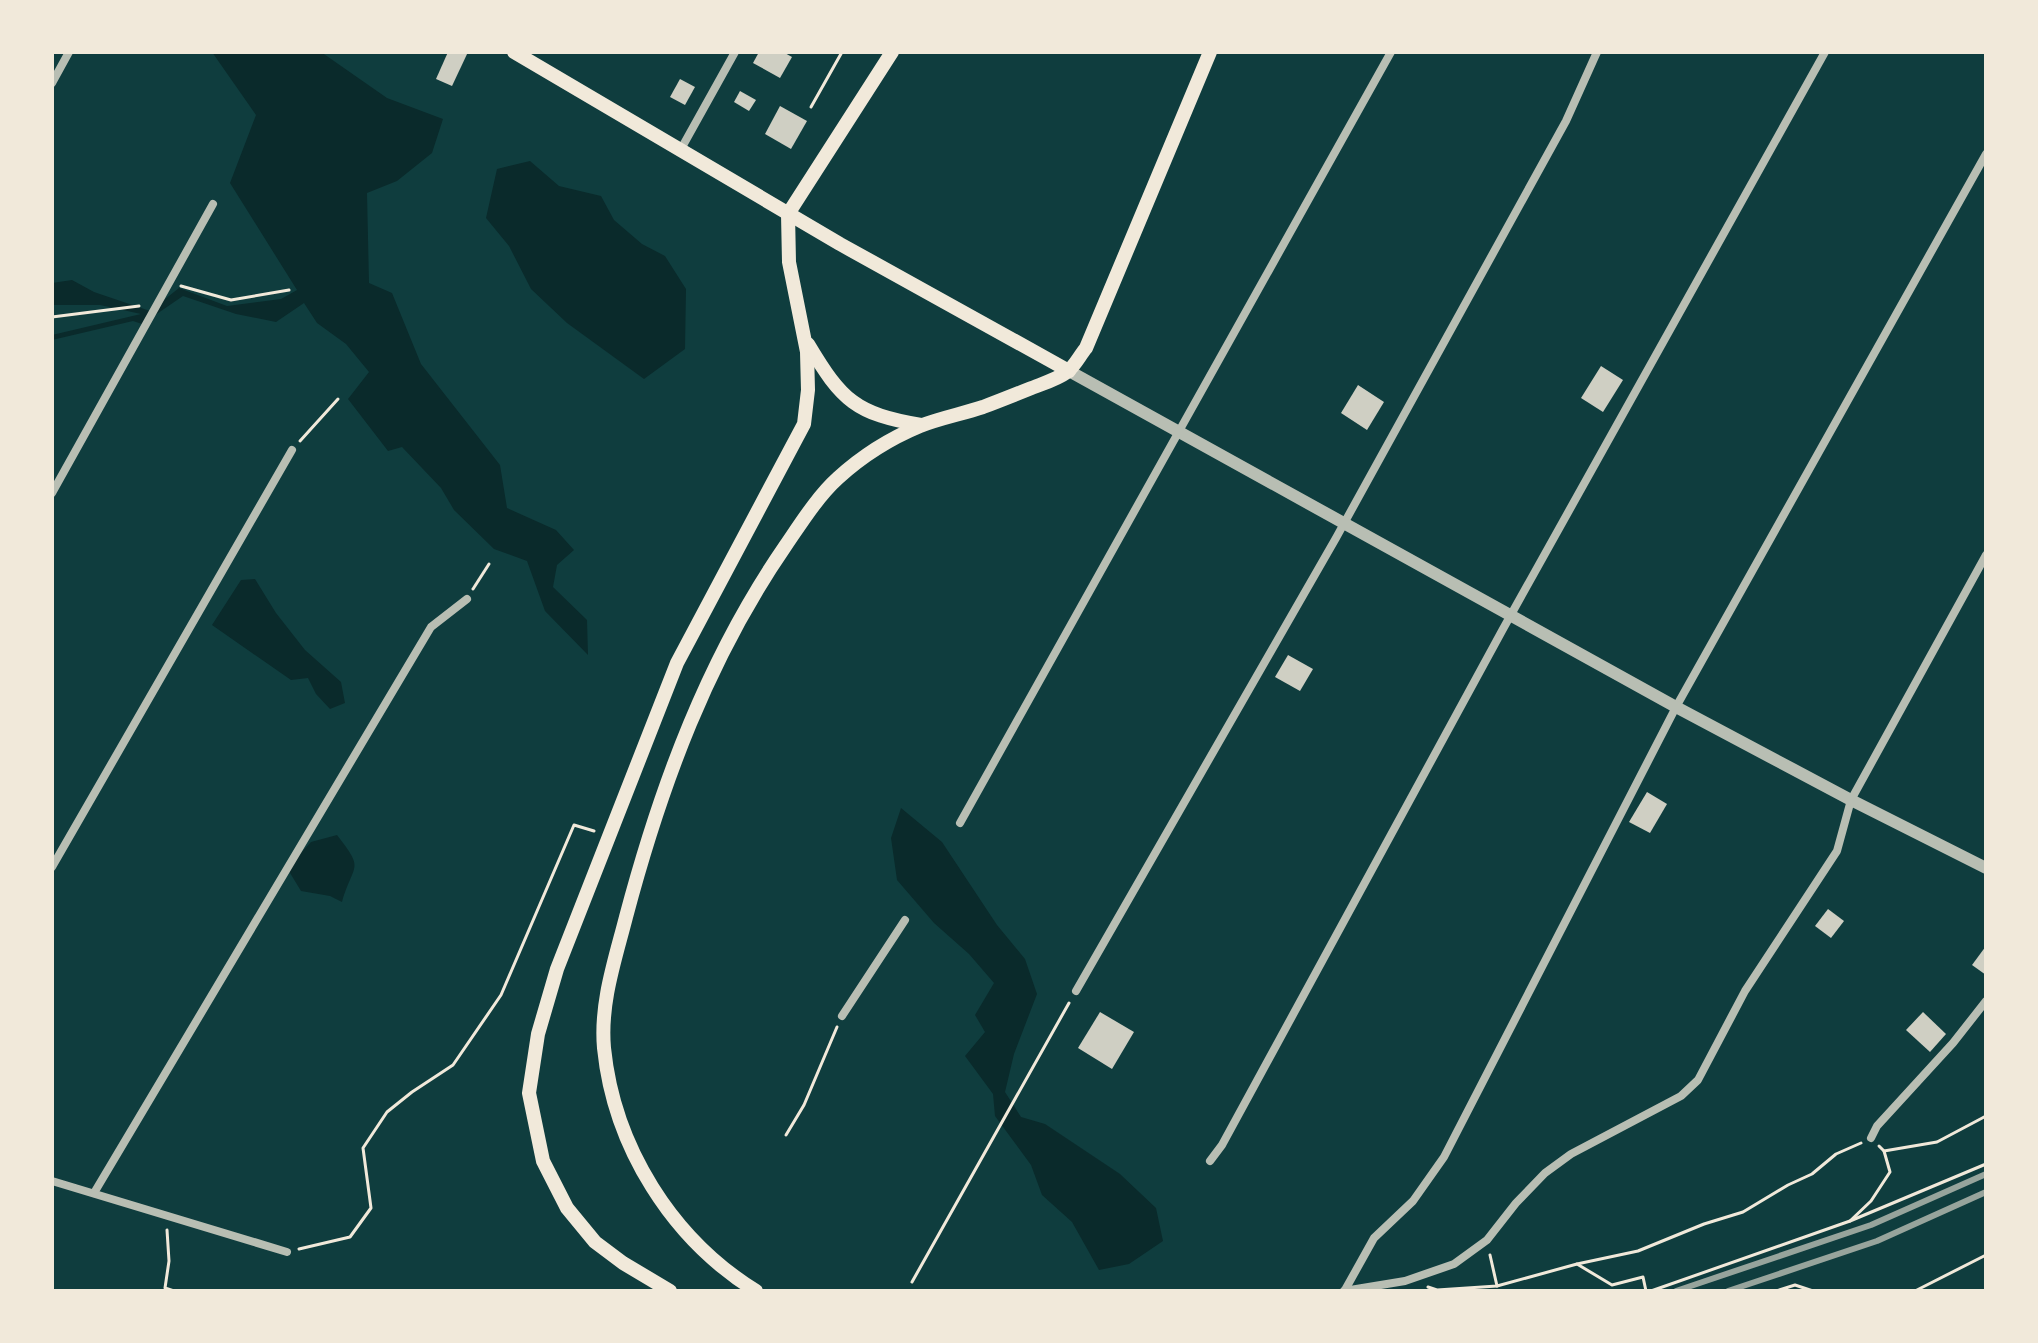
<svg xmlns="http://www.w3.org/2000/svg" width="2038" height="1343" viewBox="0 0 2038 1343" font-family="Arial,sans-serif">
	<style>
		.water { fill: #0a2a2b }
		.building { fill: #cfcfc3 }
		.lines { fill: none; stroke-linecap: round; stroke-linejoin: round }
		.path { stroke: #f1e9da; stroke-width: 3 }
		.minor { stroke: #b8beb3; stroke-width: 8 }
		.tertiary { stroke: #b8beb3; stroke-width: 12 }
		.secondary { stroke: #f1e9da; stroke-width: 14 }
		.rail { stroke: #97a49c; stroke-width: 6 }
	</style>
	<rect width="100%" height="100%" fill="#0f3d3e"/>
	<!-- water -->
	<g class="water">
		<polygon points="212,52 321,52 387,98 443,119 432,153 397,181 367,193 369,283 392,293 421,364 500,465 507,508 556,530 574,550 557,565 553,587 587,620 588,655 545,611 527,561 494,549 454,510 441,488 402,447 388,451 348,399 369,372 346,344 317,323 304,303 276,322 236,314 183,296 142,324 133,321 52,340 52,335 141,314 100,305 52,305 52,283 72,280 94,292 150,311 179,288 227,306 281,299 297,290 230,183 256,115"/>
		<polygon points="530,161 559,186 601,196 614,220 642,244 665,256 686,289 685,349 644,379 567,323 531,289 509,246 486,218 497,169"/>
		<polygon points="255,579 276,613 305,650 341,682 345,703 330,709 316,694 308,678 291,680 212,625 241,580"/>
		<polygon points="901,808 942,842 997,925 1025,959 1037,994 1014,1054 1005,1092 1021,1117 1045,1124 1120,1174 1156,1208 1163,1241 1129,1264 1099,1270 1072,1222 1042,1195 1031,1165 995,1116 993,1094 965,1056 985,1032 975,1015 994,983 969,954 934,923 897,880 891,838"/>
		<path d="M337 835C365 871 354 862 342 902L330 896 301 891 287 868 311 842Z"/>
	</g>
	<!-- building -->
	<g class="building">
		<polygon points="448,52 468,52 452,86 436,79"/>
		<polygon points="759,52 783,52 792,57 780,78 753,63"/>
		<polygon points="680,79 695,87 685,105 670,97"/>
		<polygon points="740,91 756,100 749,111 734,102"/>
		<polygon points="780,106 807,121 791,149 765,134"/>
		<polygon points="1601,366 1623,380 1603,412 1581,398"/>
		<polygon points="1358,385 1384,402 1367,430 1341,413"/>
		<polygon points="1288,655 1313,669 1300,691 1275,677"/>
		<polygon points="1647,792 1667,804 1650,833 1629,822"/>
		<polygon points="1828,909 1844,921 1831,938 1815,926"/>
		<polygon points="1986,946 1986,975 1972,965"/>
		<polygon points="1100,1012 1134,1032 1112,1069 1078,1048"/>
		<polygon points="1923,1012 1946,1034 1930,1052 1906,1030"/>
	</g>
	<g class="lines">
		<!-- path -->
		<g class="path">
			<polyline points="811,107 842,52"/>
			<polyline points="181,286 231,300 289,290"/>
			<polyline points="52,317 139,306"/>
			<polyline points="300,441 338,399"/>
			<polyline points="473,589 489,564"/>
			<polyline points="786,1135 804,1105 837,1027"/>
			<polyline points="1884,1151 1937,1142 1986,1116"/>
			<polyline points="1850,1221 1871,1201 1890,1172 1884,1151 1879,1146"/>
			<polyline points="167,1230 169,1261 165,1288 174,1291"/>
			<polyline points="299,1249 350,1237 371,1208 363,1148 387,1112 412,1092 453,1065 501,995 574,825 594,831"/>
			<polyline points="1490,1255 1497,1286"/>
			<polyline points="1577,1264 1612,1285 1643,1277 1646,1291"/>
			<polyline points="912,1282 1069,1003"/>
			<polyline points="1428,1287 1437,1290 1497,1286 1577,1264 1638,1251 1704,1224 1743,1212 1788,1185 1812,1174 1836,1154 1861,1143"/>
			<polyline points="1651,1291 1850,1221 1986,1164"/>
			<polyline points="1776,1291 1795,1285 1813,1291"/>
			<polyline points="1915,1291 1986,1255"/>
		</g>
		<!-- minor -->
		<g class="minor">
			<polyline points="52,83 69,52"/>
			<polyline points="681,149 735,52"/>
			<polyline points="52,493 213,204"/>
			<polyline points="960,823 1391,52"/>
			<polyline points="52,867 292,450"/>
			<polyline points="1076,991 1336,538 1566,121 1597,52"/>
			<polyline points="842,1016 905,920"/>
			<polyline points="1871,1138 1877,1126 1953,1043 1986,1001"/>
			<polyline points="1210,1161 1222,1145 1503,629 1825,52"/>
			<polyline points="52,1181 287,1252"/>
			<polyline points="94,1193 431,627 467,599"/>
			<polyline points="1345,1290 1374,1238 1413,1201 1444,1157 1676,707 1986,154"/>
			<polyline points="1344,1291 1405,1281 1454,1264 1487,1240 1516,1203 1545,1173 1571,1154 1681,1096 1698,1080 1745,991 1837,851 1851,800 1986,555"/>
		</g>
		<!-- tertiary -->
		<polyline class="tertiary" points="1069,371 1676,707 1851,800 1986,868"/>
		<!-- secondary -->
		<g class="secondary">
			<polyline points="514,52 840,244 1069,371"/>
			<path d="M808 344C842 401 856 414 921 425"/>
			<polyline points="670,1291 623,1263 595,1242 567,1208 543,1161 529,1093 538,1034 557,969 677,663 804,424 808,390 807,352 789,262 788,214 892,52"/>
			<path d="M756 1291C672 1239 614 1147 604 1048 600 1003 615 960 626 917 661 785 708 658 786 545 801 523 818 496 838 478 861 457 891 438 920 426 940 418 962 414 983 407 999 401 1014 395 1029 389 1041 384 1056 380 1067 372 1075 366 1080 355 1086 348L1210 52"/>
		</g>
		<!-- rail -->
		<g class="rail">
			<polyline points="1676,1291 1871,1225 1986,1174"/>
			<polyline points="1728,1291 1877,1241 1986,1192"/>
		</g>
	</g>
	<!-- border -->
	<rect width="2038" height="1343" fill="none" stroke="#f1e9da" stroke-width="108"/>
</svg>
